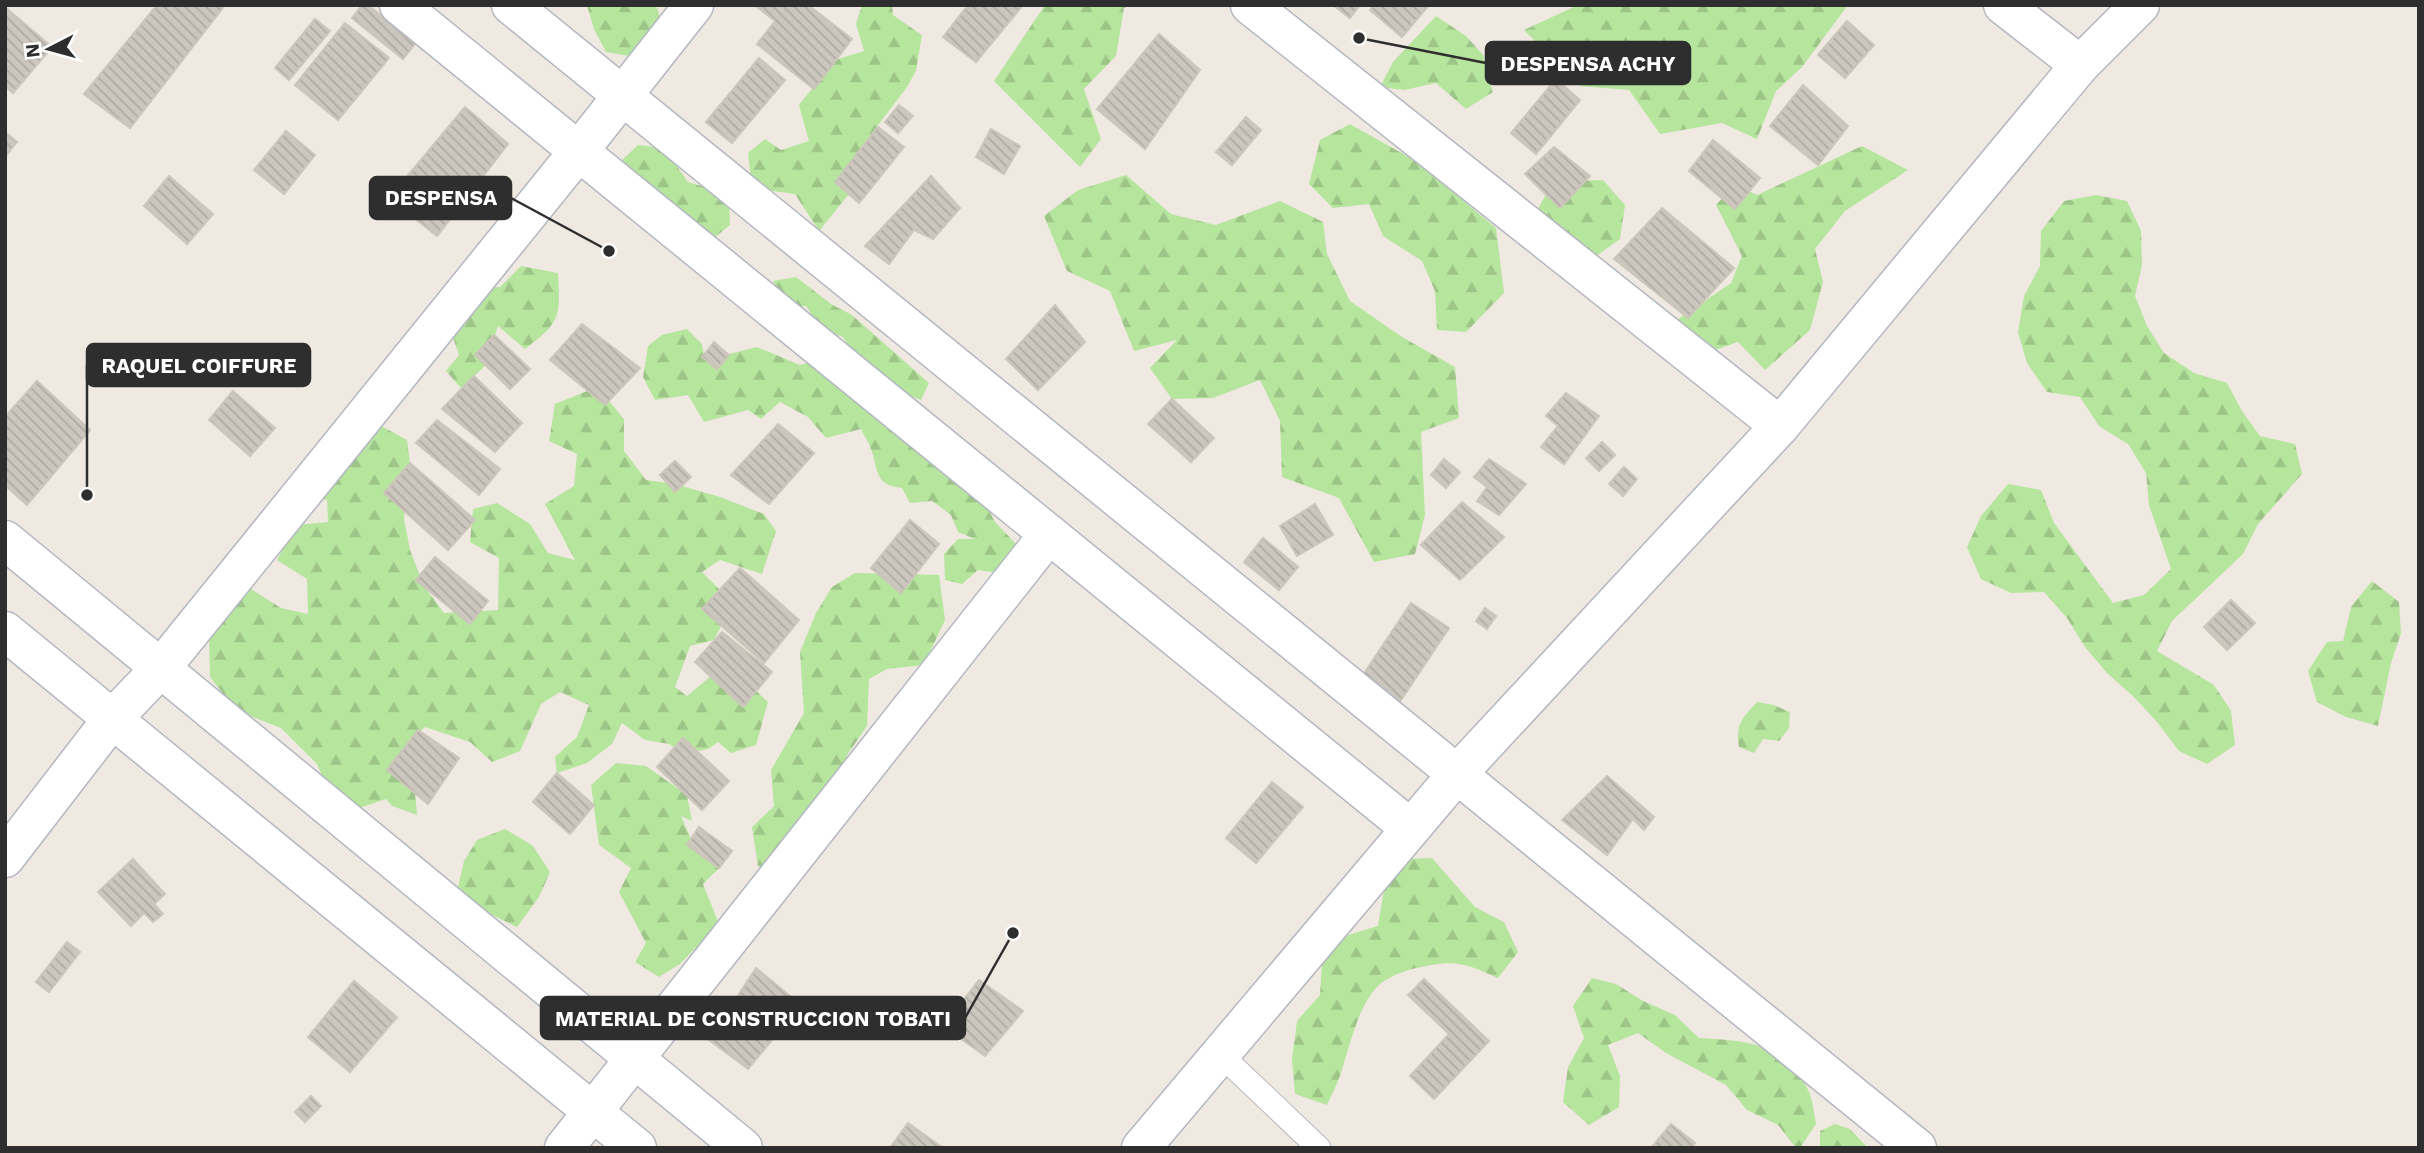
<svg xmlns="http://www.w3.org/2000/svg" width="2424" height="1153" viewBox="0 0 2424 1153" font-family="'Work Sans',sans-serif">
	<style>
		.forest { fill: url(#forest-firs) }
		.building { fill: url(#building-back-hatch); stroke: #cbc5ba; stroke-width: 2 }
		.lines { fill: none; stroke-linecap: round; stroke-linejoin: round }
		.service-casing { stroke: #b4b7c1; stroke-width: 25 }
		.minor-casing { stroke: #b4b7c1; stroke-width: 41 }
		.service { stroke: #fff; stroke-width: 23 }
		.minor { stroke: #fff; stroke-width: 38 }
		.leader { fill: none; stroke: #2e2e2e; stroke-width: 2.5 }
		.callout-dot { fill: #2e2e2e; stroke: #fff; stroke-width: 2.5 }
		.callout { fill: #2e2e2e; stroke: #2e2e2e; stroke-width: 2.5 }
		.callout-label { font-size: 21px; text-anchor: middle; font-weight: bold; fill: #fff }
	</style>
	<defs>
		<pattern id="forest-firs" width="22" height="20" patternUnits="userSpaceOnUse" patternTransform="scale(1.75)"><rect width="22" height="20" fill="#b6e59e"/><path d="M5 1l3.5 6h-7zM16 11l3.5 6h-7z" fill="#9dc588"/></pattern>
		<pattern id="building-back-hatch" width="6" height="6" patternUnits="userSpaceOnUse" patternTransform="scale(1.75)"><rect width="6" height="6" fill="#cbc7bf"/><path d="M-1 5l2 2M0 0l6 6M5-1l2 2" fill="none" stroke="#afaba4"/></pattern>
	</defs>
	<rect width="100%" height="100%" fill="#efe9e1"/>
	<!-- forest -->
	<g class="forest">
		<polygon points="587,5 656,5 663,27 630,56 606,52 594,29"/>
		<polygon points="862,5 892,5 893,15 922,35 916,71 907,87 866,141 849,194 819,231 795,194 752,188 748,153 765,139 781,150 809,141 799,105 835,60 864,51 856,24"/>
		<polygon points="1045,5 1131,5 1124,8 1116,56 1084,89 1101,139 1080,167 994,81"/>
		<polygon points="1578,5 1848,5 1802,67 1776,91 1757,139 1722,123 1660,134 1629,90 1579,86 1524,30"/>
		<polygon points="1436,16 1466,36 1483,55 1493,92 1466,109 1436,83 1404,90 1380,87 1393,62"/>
		<polygon points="1350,124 1414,160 1496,228 1504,293 1466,332 1437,330 1435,291 1422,261 1383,236 1369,204 1333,208 1309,184 1320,140"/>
		<polygon points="638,145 664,148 688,182 708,188 729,206 730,225 714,238 621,161"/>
		<polygon points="1862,146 1908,170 1845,211 1815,249 1823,282 1810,330 1765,370 1738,342 1701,355 1671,324 1731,283 1742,256 1716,205 1735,184 1757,195"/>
		<polygon points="1126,175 1171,214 1216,225 1280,201 1323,222 1327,254 1350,301 1402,337 1455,367 1459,418 1421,432 1425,515 1415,554 1374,562 1339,498 1282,477 1280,421 1260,380 1213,398 1172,399 1150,368 1177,340 1134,351 1110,291 1067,271 1044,216 1078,190"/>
		<polygon points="1603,180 1625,205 1620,239 1585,264 1534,217 1552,182"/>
		<polygon points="2096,195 2127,201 2141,231 2142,265 2135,296 2147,326 2164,353 2194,373 2227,383 2242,411 2260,436 2295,444 2302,474 2258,524 2243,554 2172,621 2157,651 2214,685 2231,711 2235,745 2207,764 2179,751 2157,722 2134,697 2107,673 2085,647 2067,618 2044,592 2011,593 1981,579 1967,547 1981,516 2008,484 2041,490 2054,523 2113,603 2144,595 2171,569 2149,505 2146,473 2128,444 2099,426 2080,397 2047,392 2027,363 2018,332 2024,296 2040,266 2041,231 2064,201"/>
		<path d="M521 266 558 273C560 317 562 321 525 349L498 326 486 365 461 388 446 371 459 355 447 320 478 288 500 287Z"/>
		<polygon points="796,277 831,304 852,315 929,383 921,400 901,392 883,374 857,360 843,337 821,329 806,306 788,307 773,281"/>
		<path d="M687 329 702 344 705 360 757 347 800 365 823 359 981 496 995 522 1021 549 997 573 978 570 962 584 945 580 944 554 958 539H975L958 532 951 515 932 501 910 503 902 488C874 485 879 471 871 449 869 442 864 436 861 429L826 438 808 417 780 402 761 419 748 410 704 422 688 395 655 400 643 377 648 346 662 335Z"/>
		<polygon points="597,387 624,419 624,451 646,480 675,484 720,497 764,514 776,531 762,574 720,560 702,572 724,594 729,610 714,640 690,646 675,687 687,696 711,676 740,676 768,702 756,745 731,753 718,742 708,749 685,754 669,744 645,740 622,723 612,744 587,763 557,773 555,757 577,737 589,705 560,692 541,704 520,751 492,762 470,742 425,727 409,742 396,759 402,783 415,793 417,815 392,806 386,799 353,810 330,794 317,764 281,728 237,711 210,677 209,634 218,614 251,589 281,608 308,614 307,579 277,560 296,525 328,522 327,499 311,504 374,422 407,440 410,463 404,519 410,550 424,586 444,613 498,610 499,558 470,542 473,509 497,503 530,524 548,553 575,560 545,504 574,486 577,454 549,441 555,404"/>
		<polygon points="855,573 939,575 945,620 924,665 887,669 869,679 867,726 847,755 840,796 804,872 758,866 752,827 774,806 771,770 804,713 800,652 816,613 832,587"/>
		<polygon points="2372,581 2399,602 2401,633 2391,663 2378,726 2346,717 2317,702 2308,671 2327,642 2343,641 2351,607"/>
		<path d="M1757 702 1774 705 1790 712 1789 728 1779 741 1763 739 1754 753 1739 747C1735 725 1742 718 1757 702Z"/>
		<polygon points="616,763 646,766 687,795 692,821 681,816 697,853 719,868 703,884 719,924 680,964 659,977 635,962 646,943 619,892 631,868 599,845 591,785"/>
		<polygon points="505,829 533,846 550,872 539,897 517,927 486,912 458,887 464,861 477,840"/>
		<path d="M1432 858 1475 907 1504 922 1518 952 1498 978C1467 964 1456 959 1421 967 1407 970 1387 976 1377 987 1357 1008 1349 1049 1340 1076 1336 1086 1331 1096 1327 1105L1295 1094 1292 1059 1297 1021 1320 995 1322 963 1345 936 1378 926 1384 890 1400 859Z"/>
		<path d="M1592 978 1616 984 1643 1001 1675 1015 1699 1038C1746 1041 1787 1042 1809 1092 1813 1101 1814 1114 1816 1124L1800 1148H1796L1778 1125 1747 1110 1726 1085 1666 1053 1638 1033 1608 1045 1620 1076 1619 1107 1589 1125 1563 1102 1568 1067 1584 1038 1573 1006Z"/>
		<polygon points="1835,1124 1850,1129 1868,1148 1820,1148 1820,1131"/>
	</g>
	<!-- building -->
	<g class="building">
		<polygon points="157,5 225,5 130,128 84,94"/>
		<polygon points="362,5 368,5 415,44 403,59 352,18"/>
		<polygon points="758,5 808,5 852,39 814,89 757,44 775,21 757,7"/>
		<polygon points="968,5 1023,5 976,62 943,37"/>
		<polygon points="1333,5 1360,5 1350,18"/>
		<polygon points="1374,5 1429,5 1402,37 1370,10"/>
		<polygon points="5,7 52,47 13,93 5,86"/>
		<polygon points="315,19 330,31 289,80 275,68"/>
		<polygon points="1847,21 1874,45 1845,78 1818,55"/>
		<polygon points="345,23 389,58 338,120 295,85"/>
		<polygon points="1159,34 1200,70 1145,149 1097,109"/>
		<polygon points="759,58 785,80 732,143 706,122"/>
		<polygon points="1556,79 1580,100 1536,154 1511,133"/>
		<polygon points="1803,85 1848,126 1818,165 1770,126"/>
		<polygon points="899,105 913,116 898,133 885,122"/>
		<polygon points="465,107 508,144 437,236 389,198"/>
		<polygon points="1246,117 1261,130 1232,165 1216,152"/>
		<polygon points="878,127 904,147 859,203 835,182"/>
		<polygon points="991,129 1020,146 1004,174 976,157"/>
		<polygon points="286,131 315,155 284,194 254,170"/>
		<polygon points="5,132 17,142 5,157"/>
		<polygon points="1713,140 1760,178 1735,209 1689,171"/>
		<polygon points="1554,147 1590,176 1560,208 1525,174"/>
		<polygon points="169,176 213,214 187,244 144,206"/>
		<polygon points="931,176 960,208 933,239 914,230 889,264 865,246"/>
		<polygon points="1662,208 1734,268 1688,318 1614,259"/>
		<polygon points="1055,305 1085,342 1038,390 1006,359"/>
		<polygon points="582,324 640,368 605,405 550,360"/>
		<polygon points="494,335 530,369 510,389 475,355"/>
		<polygon points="714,342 729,355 717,369 702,357"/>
		<polygon points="474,376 522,423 495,452 442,409"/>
		<polygon points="37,381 90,430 27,505 5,485 5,417"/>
		<polygon points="233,391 275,428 250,456 209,420"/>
		<polygon points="1566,393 1599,416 1564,464 1541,447 1558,426 1546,416"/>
		<polygon points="1172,399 1214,438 1191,462 1148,424"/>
		<polygon points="437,420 500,469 479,495 416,443"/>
		<polygon points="778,424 814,453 769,504 731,475"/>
		<polygon points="1602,442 1615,455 1599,471 1586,458"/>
		<polygon points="1444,459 1460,472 1446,488 1431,475"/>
		<polygon points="1489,459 1526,484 1499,515 1477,501 1487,487 1474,477"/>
		<polygon points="675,461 691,477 675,492 660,475"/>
		<polygon points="410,463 475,520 448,550 384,493"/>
		<polygon points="1624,467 1637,479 1623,496 1609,484"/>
		<polygon points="1462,502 1504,537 1460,580 1421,545"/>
		<polygon points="1315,504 1333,535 1297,556 1280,526"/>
		<polygon points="910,520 939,544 901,593 871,568"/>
		<polygon points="1263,538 1298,567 1279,590 1244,562"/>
		<polygon points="435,557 488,601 470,624 416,580"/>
		<polygon points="740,568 799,620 764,663 702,609"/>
		<polygon points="2231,600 2255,623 2227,650 2204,627"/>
		<polygon points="1411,603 1449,628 1397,706 1359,681"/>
		<polygon points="1485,608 1496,616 1487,629 1476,621"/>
		<polygon points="722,632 772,672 743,707 695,662"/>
		<polygon points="418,730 459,758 428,804 387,770"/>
		<polygon points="683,738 729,781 702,810 657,767"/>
		<polygon points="557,773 594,805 570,834 533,802"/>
		<polygon points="1607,776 1654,817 1644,830 1633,819 1607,855 1562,820"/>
		<polygon points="1272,782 1303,807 1256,863 1226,838"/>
		<polygon points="699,827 732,851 719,868 687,845"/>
		<polygon points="133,859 165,894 154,904 163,914 153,922 144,913 131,926 98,892"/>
		<polygon points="67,942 80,952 49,992 36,982"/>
		<polygon points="756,968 801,1005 748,1069 709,1040"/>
		<polygon points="1424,979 1489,1041 1434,1099 1410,1076 1449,1034 1408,995"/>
		<polygon points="979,980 1023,1011 985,1056 943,1026"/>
		<polygon points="354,981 397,1017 350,1072 308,1037"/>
		<polygon points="311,1096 321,1106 305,1122 295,1112"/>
		<polygon points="908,1123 943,1148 890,1148"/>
		<polygon points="1671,1124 1695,1143 1691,1148 1651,1148"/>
	</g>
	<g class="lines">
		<defs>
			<polyline id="service" points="1220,1054 1319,1148"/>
			<g id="minor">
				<polyline points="399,5 1410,828"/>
				<polyline points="511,5 1917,1148"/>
				<polyline points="1250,5 1780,426"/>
				<polyline points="2003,5 2080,65"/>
				<polyline points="5,540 743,1148"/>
				<polyline points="5,631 637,1148"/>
				<polyline points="5,858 112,719 161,668 578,152 694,5"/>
				<polyline points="564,1148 1049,534"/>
				<polyline points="1141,1148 1457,774 1780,426 2080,65 2140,5"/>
			</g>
		</defs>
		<!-- service casing -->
		<use href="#service" class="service-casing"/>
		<!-- minor casing -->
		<use href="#minor" class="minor-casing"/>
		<!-- service -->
		<use href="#service" class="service"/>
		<!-- minor -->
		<use href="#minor" class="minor"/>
	</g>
	<!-- callouts -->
	<path class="leader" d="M1359 38L1486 63M609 251L511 198M87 495L87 365M1013 933L965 1018"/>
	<g class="callout-dot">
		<circle cx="1359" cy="38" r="7"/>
		<circle cx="609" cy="251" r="7"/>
		<circle cx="87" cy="495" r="7"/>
		<circle cx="1013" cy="933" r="7"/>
	</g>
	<g class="callout">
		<rect x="1486" y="42" width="204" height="42" rx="7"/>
		<rect x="370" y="177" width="141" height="42" rx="7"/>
		<rect x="87" y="344" width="223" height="42" rx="7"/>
		<rect x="541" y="997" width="424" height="42" rx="7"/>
	</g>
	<g class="callout-label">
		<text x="1588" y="71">DESPENSA ACHY</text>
		<text x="441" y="205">DESPENSA</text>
		<text x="199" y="373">RAQUEL COIFFURE</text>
		<text x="753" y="1026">MATERIAL DE CONSTRUCCION TOBATI</text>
	</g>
	<!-- border -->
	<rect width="2424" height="1153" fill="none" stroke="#2e2e2e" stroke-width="14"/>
	<!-- north arrow -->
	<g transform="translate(49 49) rotate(264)" stroke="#ffffff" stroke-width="5" paint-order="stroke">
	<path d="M0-5L12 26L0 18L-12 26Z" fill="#2e2e2e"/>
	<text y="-10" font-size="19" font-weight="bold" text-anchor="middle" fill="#2e2e2e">N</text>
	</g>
</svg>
